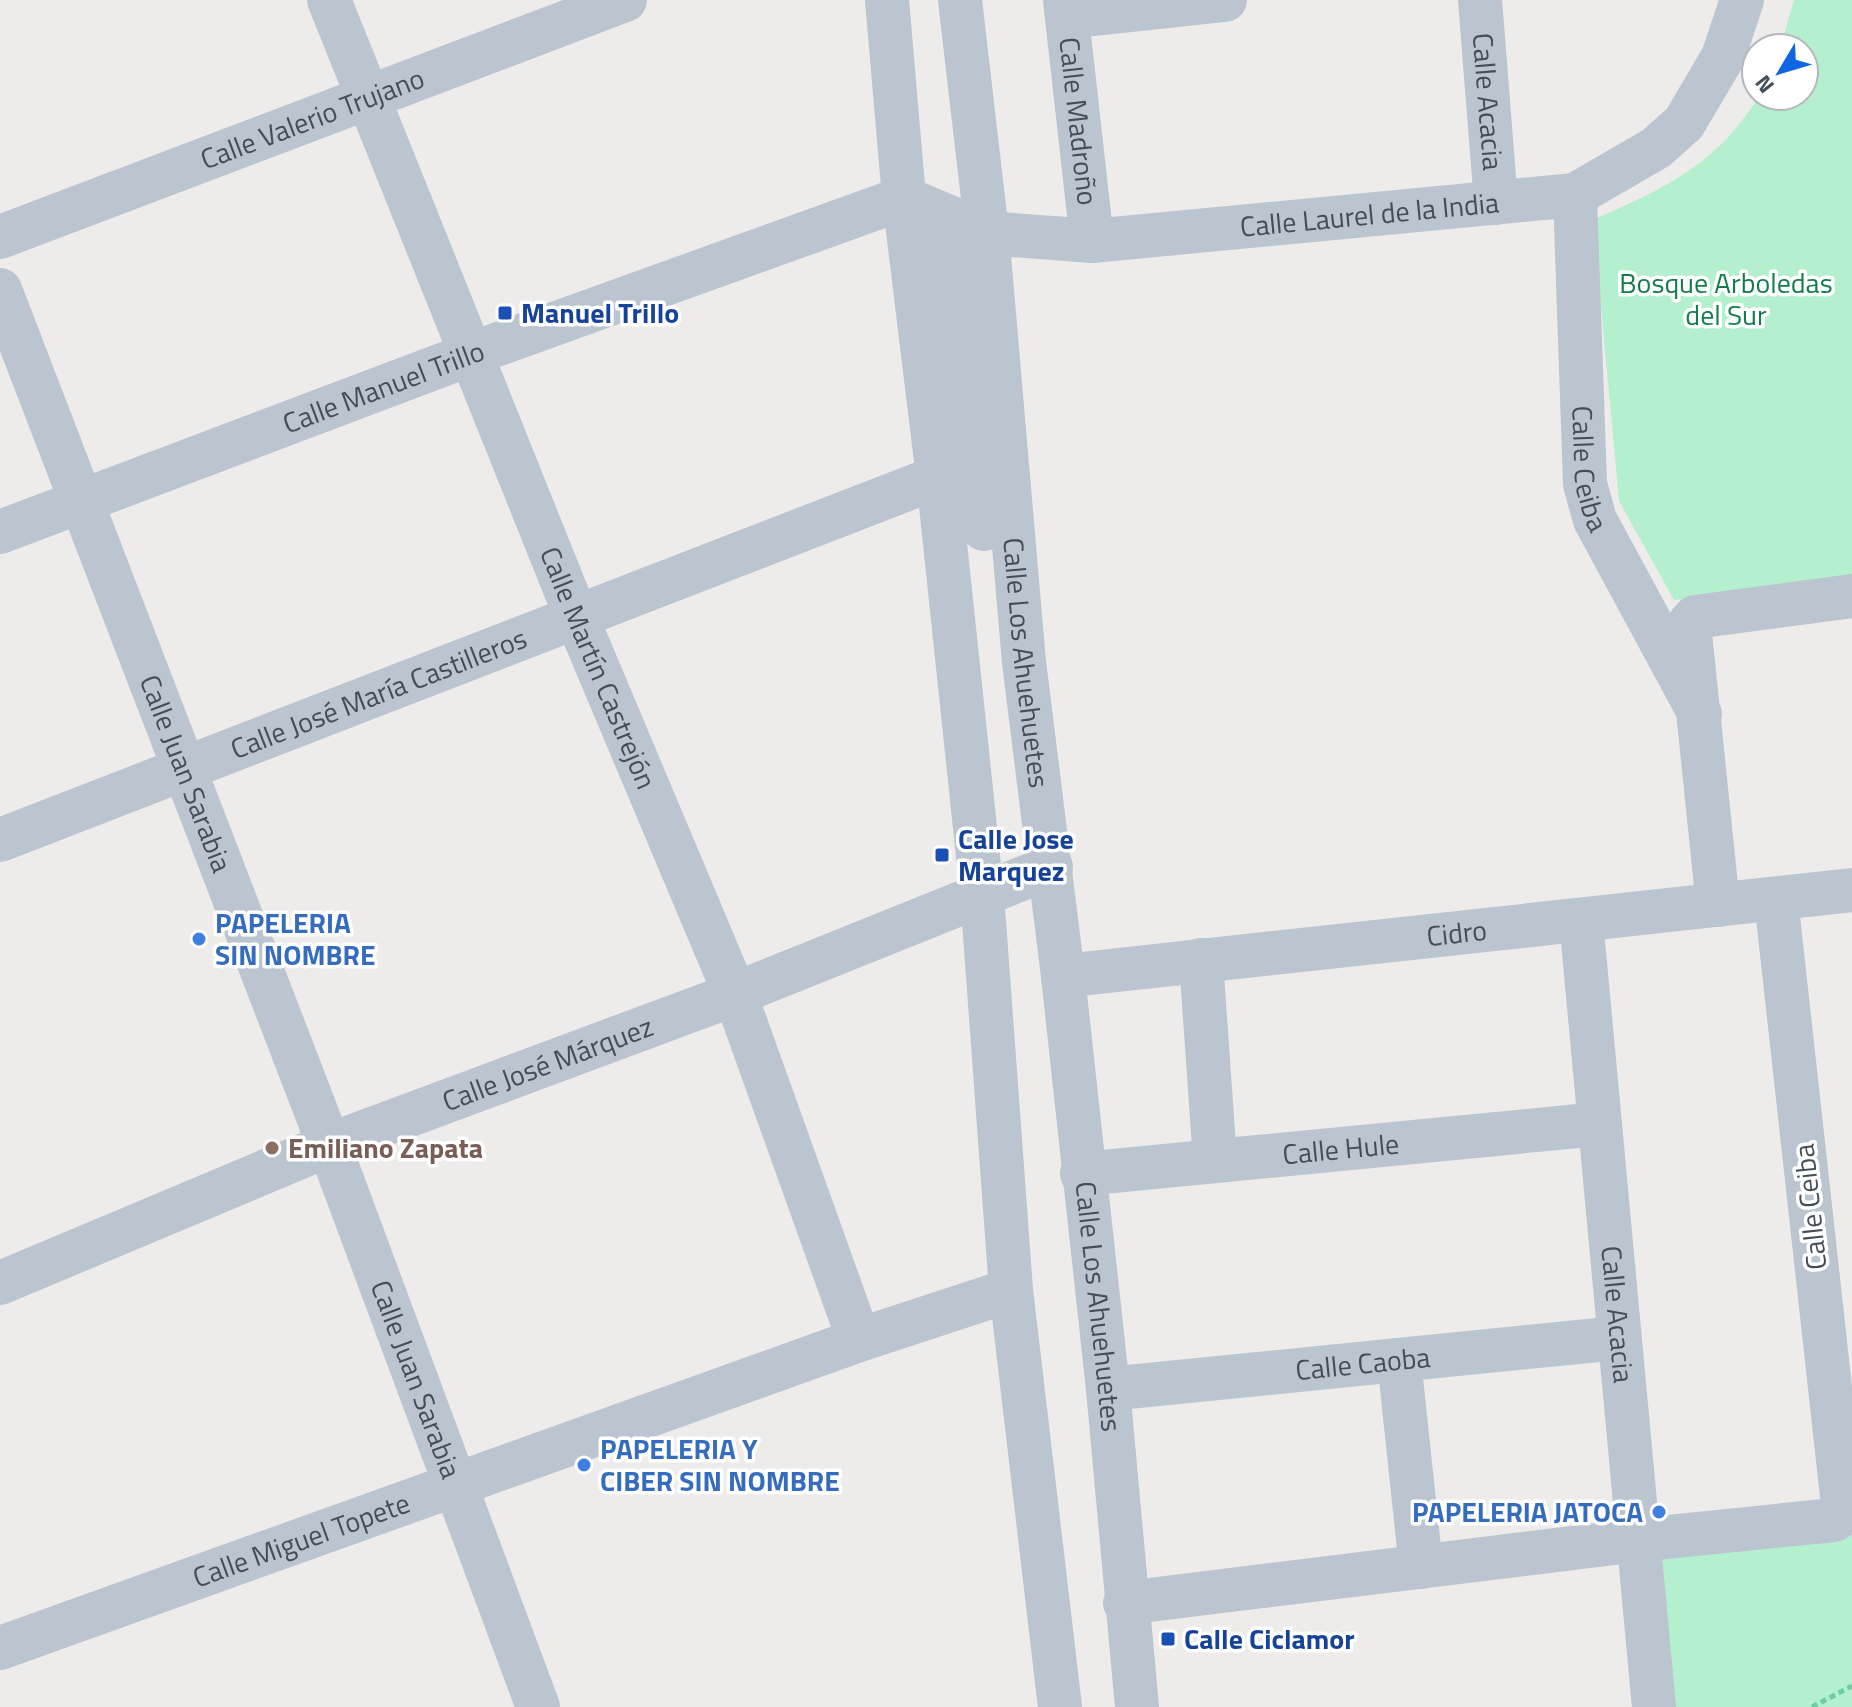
<svg xmlns="http://www.w3.org/2000/svg" width="1852" height="1707" viewBox="0 0 1852 1707" font-family="'Titillium Web',sans-serif">
	<style>
		.green { fill: #b5f0ce }
		.lines { fill: none; stroke-linecap: round; stroke-linejoin: round }
		.path { stroke: #6ccfa2; stroke-width: 5; stroke-dasharray: 6 4; stroke-linecap: butt }
		.minor { stroke: #bbc5cf; stroke-width: 44 }
		.transit-dot { fill: #1a4fb4; stroke: #fff; stroke-width: 3 }
		.shop-dot { fill: #3f7fe0; stroke: #fff; stroke-width: 3 }
		.education-dot { fill: #8d6e63; stroke: #fff; stroke-width: 3 }
		.labels { text-anchor: middle; stroke-width: 7; stroke-linejoin: round; paint-order: stroke }
		.street-label { font-size: 28px; fill: #434e59; stroke: #fff }
		.park-label { font-size: 28px; fill: #127c4b; stroke: #fff }
		.transit-label { font-size: 28px; font-weight: bold; fill: #164399; stroke: #fff; text-anchor: start }
		.shop-label { font-size: 28px; font-weight: bold; fill: #366cbe; stroke: #fff; text-anchor: start }
		.education-label { font-size: 28px; font-weight: bold; fill: #785e54; stroke: #fff; text-anchor: start }
	</style>
	<rect width="100%" height="100%" fill="#eeebeb"/>
	<!-- green -->
	<g class="green">
		<path d="M1794 0H1852V583L1674 600 1619 501 1593 220C1663 189 1717 165 1759 96H1804V48H1780Z"/>
		<polygon points="1852,1526 1852,1707 1664,1707 1649,1544"/>
	</g>
	<g class="lines">
		<!-- path -->
		<polyline class="path" points="1812,1707 1852,1686"/>
		<!-- minor -->
		<g class="minor">
			<path id="s1" d="M329 0 576 616 735 994 859 1340"/>
			<polyline points="887,0 904,198 938,477 982,894 1011,1290 1060,1707"/>
			<path id="s2" d="M960 0 987 233 1024 662 1063 976 1108 1389 1137 1707"/>
			<path id="s3" d="M1065 0 1092 241"/>
			<path id="s4" d="M1480 0 1496 203"/>
			<polyline points="1067,17 1225,0"/>
			<path id="s5" d="M1575 195 1585 484 1595 520 1700 714"/>
			<path id="s6" d="M904 198 987 233 1092 241 1575 195 1656 148 1684 123 1723 57 1742 0"/>
			<polyline points="908,203 949,254 984,529"/>
			<path id="s7" d="M0 237 625 0"/>
			<path id="s8" d="M0 290 329 1145 538 1707"/>
			<path id="s9" d="M0 532 471 354 904 198"/>
			<path id="s10" d="M0 840 938 477"/>
			<polyline points="1718,905 1689,624 1695,617 1852,596"/>
			<path id="s11" d="M1581 920 1654 1707"/>
			<polyline points="1201,960 1215,1161"/>
			<path id="s12" d="M1063 976 1852 890"/>
			<path id="s13" d="M1082 1174 1599 1124"/>
			<path id="s14" d="M0 1283 329 1145 735 994 1051 867"/>
			<polyline points="1399,1360 1421,1567"/>
			<path id="s15" d="M1108 1389 1618 1338"/>
			<polyline points="1125,1603 1638,1540 1834,1520 1844,1514 1776,899"/>
			<path id="s16" d="M0 1648 859 1340 1011 1290"/>
		</g>
	</g>
	<!-- markers -->
	<g class="transit-dot">
		<rect x="497" y="305" width="16" height="16" rx="4"/>
		<rect x="934" y="847" width="16" height="16" rx="4"/>
		<rect x="1160" y="1631" width="16" height="16" rx="4"/>
	</g>
	<g class="shop-dot">
		<circle cx="199" cy="939" r="8"/>
		<circle cx="584" cy="1465" r="8"/>
		<circle cx="1659" cy="1512" r="8"/>
	</g>
	<circle class="education-dot" cx="272" cy="1148" r="8"/>
	<g class="labels">
		<!-- street labels -->
		<g class="street-label">
			<text dy="10" stroke="none"><textPath href="#s4" startOffset="102">Calle Acacia</textPath></text>
			<text dy="10" stroke="none"><textPath href="#s7" startOffset="334">Calle Valerio Trujano</textPath></text>
			<text dy="10" stroke="none"><textPath href="#s3" startOffset="122">Calle Madroño</textPath></text>
			<text dy="10" stroke="none"><textPath href="#s6" startOffset="474">Calle Laurel de la India</textPath></text>
			<text dy="10" stroke="none"><textPath href="#s9" startOffset="410">Calle Manuel Trillo</textPath></text>
			<text dy="10" stroke="none"><textPath href="#s5" startOffset="274">Calle Ceiba</textPath></text>
			<text dy="10" stroke="none"><textPath href="#s2" startOffset="666">Calle Los Ahuehuetes</textPath></text>
			<text dy="10" stroke="none"><textPath href="#s1" startOffset="720">Calle Martín Castrejón</textPath></text>
			<text dy="10" stroke="none"><textPath href="#s10" startOffset="406">Calle José María Castilleros</textPath></text>
			<text dy="10" stroke="none"><textPath href="#s8" startOffset="518">Calle Juan Sarabia</textPath></text>
			<text dy="10" stroke="none"><textPath href="#s12" startOffset="396">Cidro</textPath></text>
			<text dy="10" stroke="none"><textPath href="#s14" startOffset="590">Calle José Márquez</textPath></text>
			<text dy="10" stroke="none"><textPath href="#s13" startOffset="260">Calle Hule</textPath></text>
			<text transform="translate(1810 1207) rotate(-96)" y="10">Calle Ceiba</text>
			<text dy="10" stroke="none"><textPath href="#s2" startOffset="1314">Calle Los Ahuehuetes</textPath></text>
			<text dy="10" stroke="none"><textPath href="#s11" startOffset="396">Calle Acacia</textPath></text>
			<text dy="10" stroke="none"><textPath href="#s15" startOffset="256">Calle Caoba</textPath></text>
			<text dy="10" stroke="none"><textPath href="#s8" startOffset="1166">Calle Juan Sarabia</textPath></text>
			<text dy="10" stroke="none"><textPath href="#s16" startOffset="320">Calle Miguel Topete</textPath></text>
		</g>
		<!-- park labels -->
		<g class="park-label">
			<text x="1726" y="293">Bosque Arboledas<tspan x="1726" dy="32">del Sur</tspan></text>
		</g>
		<!-- transit labels -->
		<g class="transit-label">
			<text x="521" y="323">Manuel Trillo</text>
			<text x="958" y="849">Calle Jose<tspan x="958" dy="32">Marquez</tspan></text>
			<text x="1184" y="1649">Calle Ciclamor</text>
		</g>
		<!-- shop labels -->
		<g class="shop-label">
			<text x="215" y="933">PAPELERIA<tspan x="215" dy="32">SIN NOMBRE</tspan></text>
			<text x="600" y="1459">PAPELERIA Y<tspan x="600" dy="32">CIBER SIN NOMBRE</tspan></text>
			<text x="1643" y="1522" text-anchor="end">PAPELERIA JATOCA</text>
		</g>
		<!-- education labels -->
		<g class="education-label">
			<text x="288" y="1158">Emiliano Zapata</text>
		</g>
	</g>
	<!-- north arrow -->
	<g transform="translate(1780 72) rotate(232)"><circle r="38" fill="#ffffff" stroke="#b4b8bd" stroke-width="2"/>
	<path d="M0-6L14 30L0 20L-14 30Z" fill="#1065e3"/>
	<text y="-12" font-size="22" font-weight="bold" text-anchor="middle" fill="#434e59">N</text>
	</g>
</svg>
